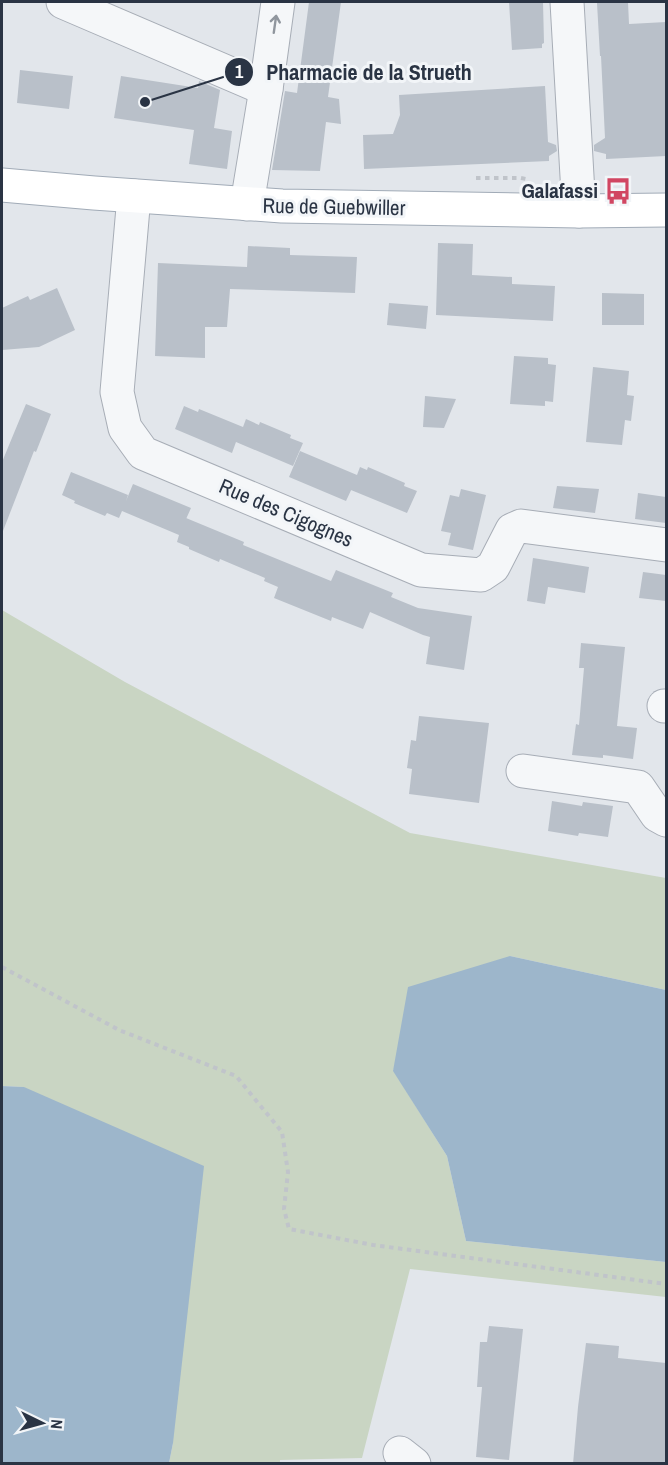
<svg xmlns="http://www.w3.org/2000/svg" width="668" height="1465" viewBox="0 0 668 1465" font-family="'Archivo Narrow',sans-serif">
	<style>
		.green { fill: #c9d5c3 }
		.water { fill: #9db6cb }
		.building { fill: #b9c0c9 }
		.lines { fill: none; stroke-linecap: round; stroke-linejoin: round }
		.minor-casing { stroke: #a7adb6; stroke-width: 35 }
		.major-casing { stroke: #a1abb7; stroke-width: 35 }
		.path { stroke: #c0c4ca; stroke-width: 4; stroke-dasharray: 4.5 4.5; stroke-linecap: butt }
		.minor { stroke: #f5f7f9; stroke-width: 33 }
		.major { stroke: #fff; stroke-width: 33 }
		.oneway { stroke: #90969e }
		.labels { text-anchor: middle; stroke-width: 6; stroke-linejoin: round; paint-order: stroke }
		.poi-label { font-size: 21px; font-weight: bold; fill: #2a3444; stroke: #f2f5f8; text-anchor: end }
		.street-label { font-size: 21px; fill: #2a3444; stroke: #f2f5f8 }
		.leader { fill: none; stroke: #2a3444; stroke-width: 2 }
		.callout-dot { fill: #2a3444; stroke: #f2f5f8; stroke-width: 2 }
		.mark-label { font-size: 18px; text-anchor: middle; font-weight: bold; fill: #fff }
		.callout-label { font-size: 22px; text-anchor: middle; font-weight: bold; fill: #2a3444; stroke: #f2f5f8; stroke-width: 6; stroke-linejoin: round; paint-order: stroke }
	</style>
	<rect width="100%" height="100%" fill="#e2e6eb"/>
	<!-- green -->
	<polygon class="green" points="2,610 125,682 410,833 666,878 666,990 510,956 393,1070 447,1156 466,1241 666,1262 666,1297 410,1269 362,1458 280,1460 280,1464 169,1463 173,1443 24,1087 2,1086"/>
	<!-- water -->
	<g class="water">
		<polygon points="510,956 666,990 666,1262 466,1241 447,1156 393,1071 408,987"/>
		<polygon points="2,1086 24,1087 204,1166 173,1443 169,1463 2,1463"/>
	</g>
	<!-- building -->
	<g class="building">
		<polygon points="309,2 341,2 328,97 339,99 341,124 326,122 320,171 272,170 285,91 297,93"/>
		<polygon points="509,2 543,2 544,43 542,44 542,48 512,50"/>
		<polygon points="628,2 629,24 666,22 666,156 606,159 606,154 594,151 594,145 605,138 601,56 600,56 597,3"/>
		<polygon points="20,70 73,76 69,109 17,103"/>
		<polygon points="121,76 198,88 199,81 220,90 214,128 232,131 227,169 189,164 194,130 114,118"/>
		<polygon points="545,86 548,142 556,145 557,151 549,156 549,161 364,169 363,135 393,134 400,115 399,95"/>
		<polygon points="438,243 473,244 472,275 512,277 512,284 555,286 553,321 436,315"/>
		<polygon points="248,246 290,248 290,255 357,257 355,293 230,289 227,327 205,327 205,358 155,356 158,263 247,267"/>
		<polygon points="57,288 75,330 39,347 2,350 2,308 28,296 30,300"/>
		<polygon points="602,293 644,294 644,325 602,325"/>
		<polygon points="389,303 428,306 426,329 387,325"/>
		<polygon points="514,356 548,358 548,364 556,365 553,402 545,401 545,406 510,404"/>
		<polygon points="593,367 629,371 627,395 634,396 631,421 625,420 622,445 586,442"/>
		<polygon points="425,396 456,399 444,428 423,427"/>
		<polygon points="26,404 51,414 36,452 34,451 3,531 2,531 2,462"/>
		<polygon points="184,406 198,412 199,409 243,427 246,419 259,425 260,422 291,435 290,438 303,443 293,466 236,442 232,453 175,429"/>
		<polygon points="300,451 357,475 360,467 367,470 368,467 405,483 404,486 417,491 407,513 351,490 353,486 346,501 289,477"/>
		<polygon points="71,472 128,495 126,501 133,484 191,508 182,528 186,518 244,542 243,545 331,581 336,570 393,593 391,597 418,608 472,616 464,670 426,664 430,637 423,635 370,612 363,629 332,617 331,621 274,598 278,587 264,581 265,578 220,559 219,562 189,549 189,547 177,542 179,535 122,511 119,518 107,513 105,516 74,503 75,501 62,495"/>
		<polygon points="557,486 599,489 595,513 553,508"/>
		<polygon points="461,489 486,495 473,550 448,545 451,533 441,531 450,495 459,497"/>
		<polygon points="638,493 666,497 666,523 635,519"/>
		<polygon points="533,558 589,567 585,593 548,587 545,604 527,601"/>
		<polygon points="643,572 666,575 666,601 639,598"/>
		<polygon points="581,643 625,647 617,726 637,728 633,759 603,755 603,758 572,755 576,724 579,725 584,668 579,668"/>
		<polygon points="419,716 489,723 479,803 409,794 412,769 407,768 411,740 416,741"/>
		<polygon points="552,801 582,806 583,802 613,806 608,837 579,833 578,836 548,831"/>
		<polygon points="489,1326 523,1329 509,1460 476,1457 482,1387 477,1387 480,1342 487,1342"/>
		<polygon points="586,1343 619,1346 618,1358 666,1363 666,1464 573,1464 578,1407"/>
	</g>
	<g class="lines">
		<defs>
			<g id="minor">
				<polyline points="63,2 266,89"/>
				<polyline points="567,2 579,211"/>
				<polyline points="134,196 117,392 125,428 143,453 421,570 481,575 493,567 512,530 521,526 666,545"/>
				<polyline points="247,204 266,89 278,2"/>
				<polyline points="664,706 666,706"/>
				<polyline points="523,771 638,787 657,815 666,820"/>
				<polyline points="400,1453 414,1464"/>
			</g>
			<polyline id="major" points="2,185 94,193 282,206 579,211 666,210"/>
		</defs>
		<!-- minor casing -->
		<use href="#minor" class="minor-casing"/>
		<!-- major casing -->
		<use href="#major" class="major-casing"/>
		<!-- path -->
		<g class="path">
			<polyline points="476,178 521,178 526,179"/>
			<polyline points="2,967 119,1030 236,1076 282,1132 288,1172 284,1209 289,1229 373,1245 666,1284"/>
		</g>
		<!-- minor -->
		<use href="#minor" class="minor"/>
		<!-- major -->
		<use href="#major" class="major"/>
	</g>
	<!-- one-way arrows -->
	<defs><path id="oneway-shaft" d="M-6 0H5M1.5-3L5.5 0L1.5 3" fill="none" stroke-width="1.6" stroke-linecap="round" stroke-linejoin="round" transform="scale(1.5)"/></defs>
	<use class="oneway" href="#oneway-shaft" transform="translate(275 24) rotate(-82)"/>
	<!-- icons -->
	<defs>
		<symbol id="bus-bare" viewBox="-9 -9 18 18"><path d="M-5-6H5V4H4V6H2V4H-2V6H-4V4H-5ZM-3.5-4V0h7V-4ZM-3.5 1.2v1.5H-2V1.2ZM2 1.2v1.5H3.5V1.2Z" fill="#d14662" stroke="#f2f5f8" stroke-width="2.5" paint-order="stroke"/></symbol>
	</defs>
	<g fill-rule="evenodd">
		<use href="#bus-bare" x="599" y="172" width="38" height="38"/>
	</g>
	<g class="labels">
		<!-- poi labels -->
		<g class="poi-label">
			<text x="598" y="198">Galafassi</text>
		</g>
		<!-- street labels -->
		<g class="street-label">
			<text transform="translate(334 207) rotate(1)" y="7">Rue de Guebwiller</text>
			<text transform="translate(286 513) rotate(23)" y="7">Rue des Cigognes</text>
		</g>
	</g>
	<!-- callouts -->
	<path class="leader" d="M145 102L239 72"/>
	<g class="callout-dot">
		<circle cx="145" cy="102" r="6"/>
		<circle cx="239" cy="72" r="15"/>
	</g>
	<g class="mark-label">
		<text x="239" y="78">1</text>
	</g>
	<g class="callout-label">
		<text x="369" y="80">Pharmacie de la Strueth</text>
	</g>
	<!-- border -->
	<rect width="668" height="1465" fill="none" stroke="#2a3444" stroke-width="6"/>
	<!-- north arrow -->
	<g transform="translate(42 1423) rotate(95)" stroke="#f2f5f8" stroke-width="4.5" paint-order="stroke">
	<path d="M0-4.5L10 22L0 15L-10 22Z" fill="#2a3444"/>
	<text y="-9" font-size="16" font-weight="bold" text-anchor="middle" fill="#2a3444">N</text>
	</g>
</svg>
